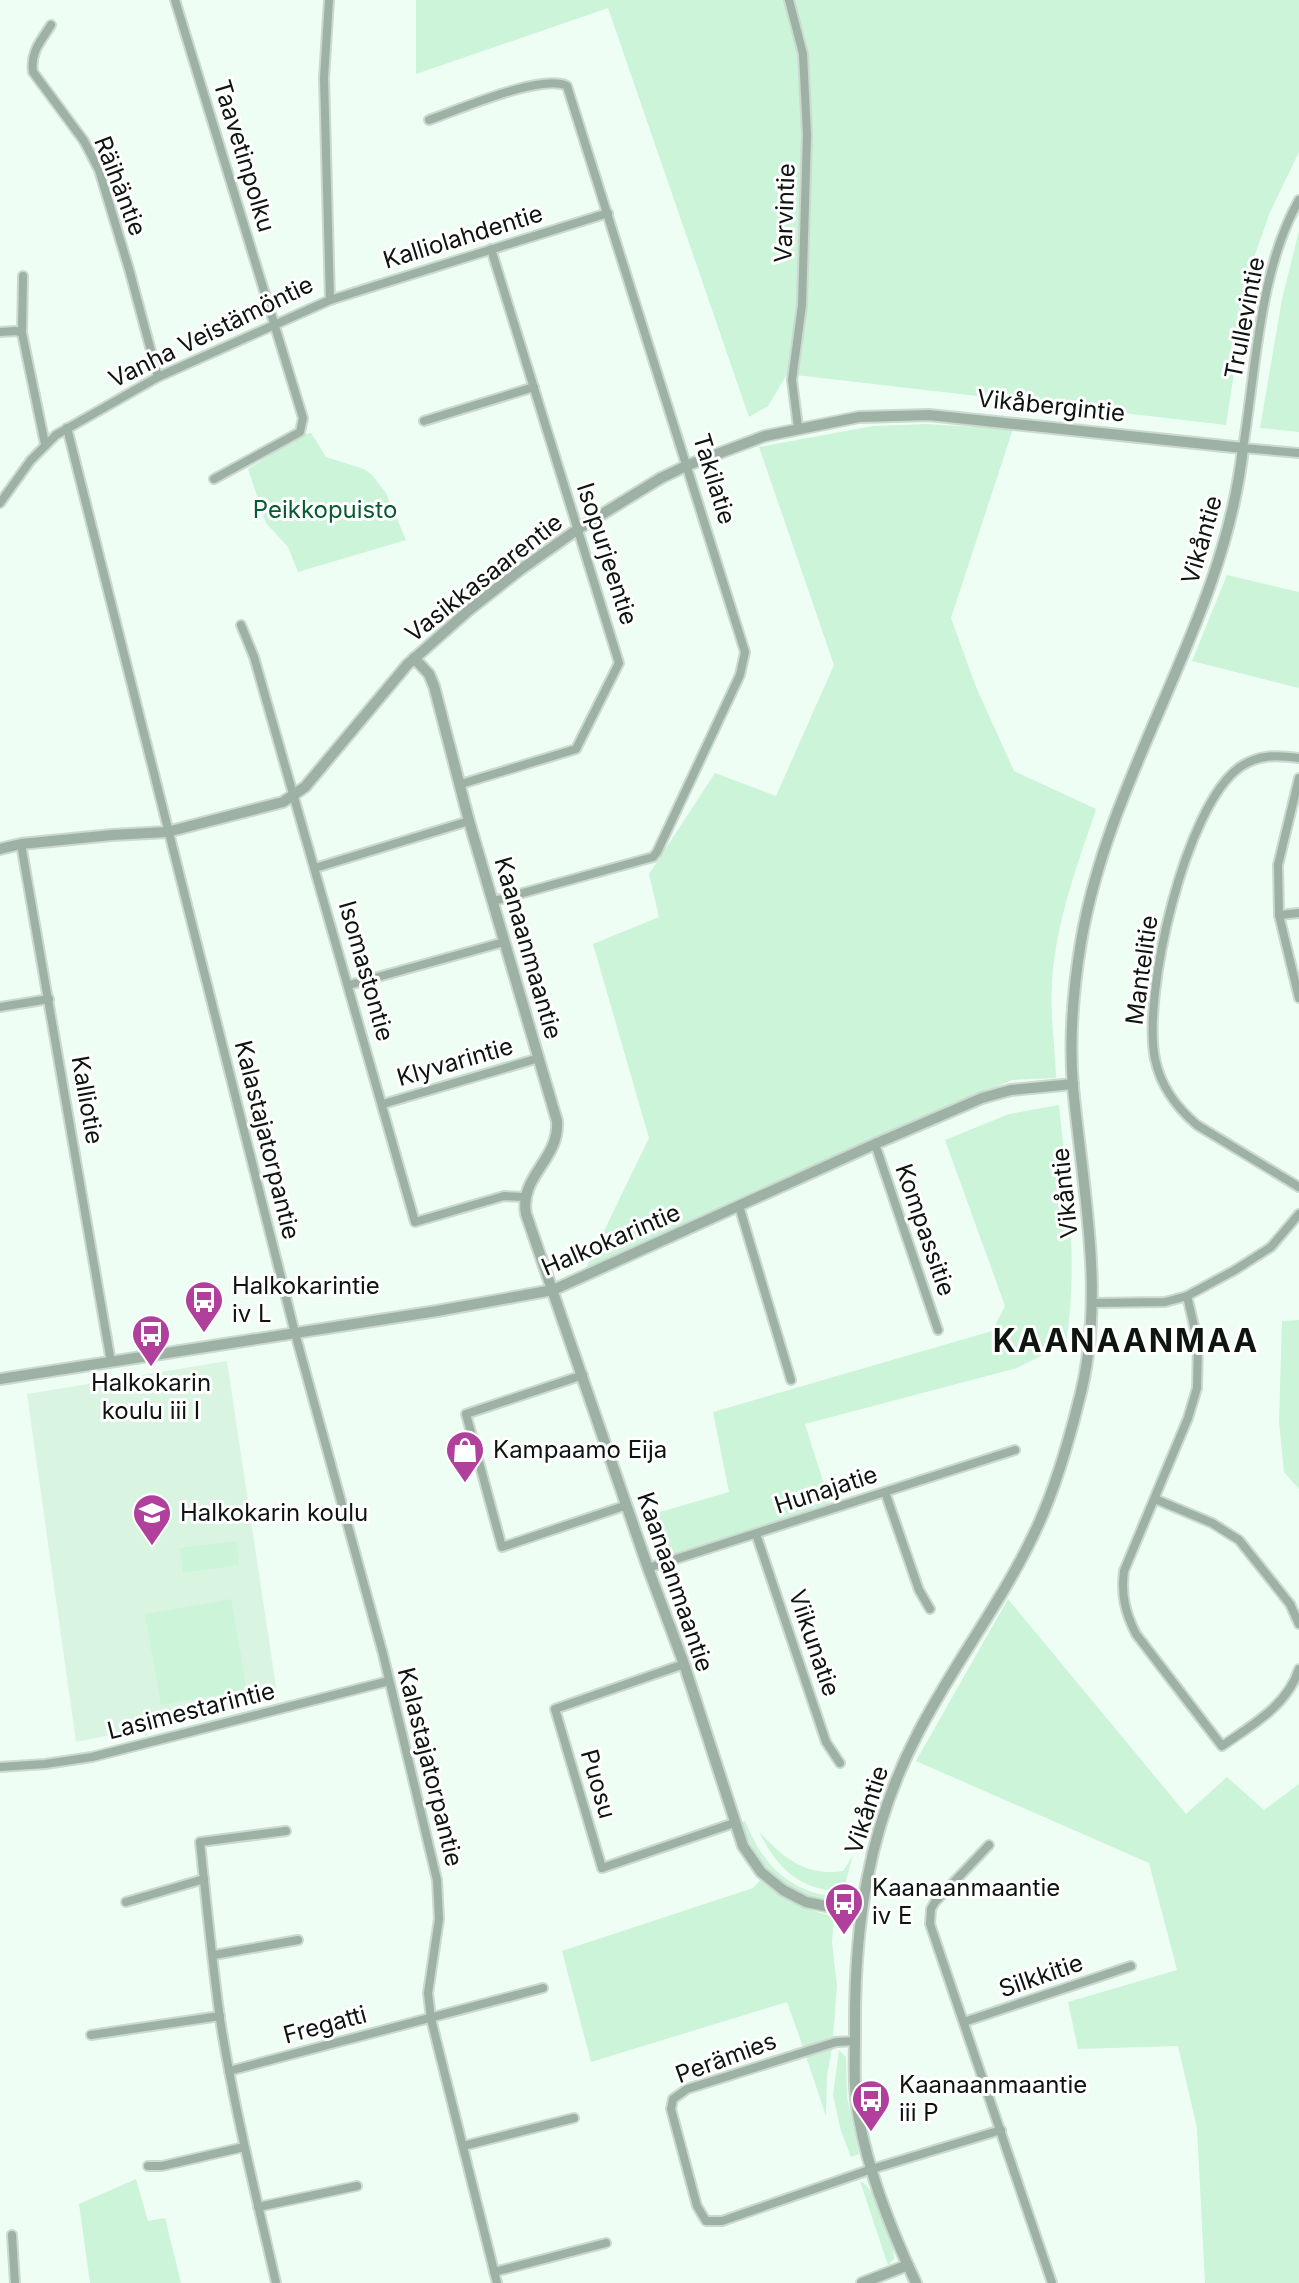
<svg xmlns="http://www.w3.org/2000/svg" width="1299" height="2283" viewBox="0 0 1299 2283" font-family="Inter,sans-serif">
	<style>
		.built { fill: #daf4e2 }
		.green { fill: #cbf4d8 }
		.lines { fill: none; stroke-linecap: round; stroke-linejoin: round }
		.minor-casing { stroke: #cbd9d0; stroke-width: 12 }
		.tertiary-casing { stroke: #cbd9d0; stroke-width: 14 }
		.minor { stroke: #9db2a4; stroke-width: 8 }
		.tertiary { stroke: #9db2a4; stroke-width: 10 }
		.labels { text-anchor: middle; stroke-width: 6; stroke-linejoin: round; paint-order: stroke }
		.street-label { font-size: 24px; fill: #0e1410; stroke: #fff }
		.park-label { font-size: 24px; fill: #075c34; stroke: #fff }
		.poi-label { font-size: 24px; fill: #0e1410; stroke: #fff; text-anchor: start }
		.district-label { font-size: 32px; font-weight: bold; letter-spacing: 2px; fill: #0e1410; stroke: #fff }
	</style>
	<rect width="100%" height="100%" fill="#effef4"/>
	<!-- built -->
	<polygon class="built" points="227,1361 278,1700 76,1742 27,1394"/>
	<!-- green -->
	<g class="green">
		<polygon points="416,0 1299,0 1299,152 1270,212 1250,269 1226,425 787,374 768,406 749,417 608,8 416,74"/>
		<polygon points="1299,231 1299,432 1260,428 1282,299"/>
		<path d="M926 424 1013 429 951 618 976 687 1014 771 1096 809C1077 866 1055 924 1052 984 1050 1015 1055 1047 1056 1078L1012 1080 585 1270 649 1138 593 944 659 917 649 874 715 773 776 796 834 665 759 447 873 426Z"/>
		<polygon points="311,433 326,457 364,469 372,475 386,493 406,540 298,572 288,547 266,523 248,469 301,435"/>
		<polygon points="1227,575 1299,592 1299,688 1192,661"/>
		<path d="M1059 1105C1067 1184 1079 1264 1066 1343L1017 1368 805 1424 830 1503 669 1558 653 1514 729 1492 713 1412 992 1331 1005 1306 945 1140 1009 1114Z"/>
		<polygon points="1299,1320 1299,1489 1284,1472 1279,1422 1282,1321"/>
		<polygon points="236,1541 239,1565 183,1573 180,1548"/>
		<polygon points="231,1599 247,1690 161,1705 145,1614"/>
		<polygon points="1008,1599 1186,1814 1227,1777 1264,1810 1299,1784 1299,2283 1205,2283 1197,2128 1178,2046 1078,2049 1068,2002 1177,1970 1149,1863 916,1761"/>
		<path d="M745 1821C762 1863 787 1891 835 1897L833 1904C783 1892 761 1870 740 1823Z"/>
		<path d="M759 1831C781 1857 807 1877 843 1871L853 1855 844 1888 841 1891C800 1891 775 1866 759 1831Z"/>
		<path d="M760 1880C784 1901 804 1910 834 1916L832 1942 837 1986 833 2037 803 2047 787 2002 591 2062 562 1951 753 1888Z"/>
		<polygon points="832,2048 827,2075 826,2116 806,2056"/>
		<polygon points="839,2050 846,2057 847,2097 859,2154 851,2157 841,2131 833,2095"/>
		<polygon points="136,2179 148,2221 165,2218 181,2283 90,2283 79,2204"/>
		<path d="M860 2181C877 2189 894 2239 894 2259L888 2265Z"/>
	</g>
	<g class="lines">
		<defs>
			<g id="minor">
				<polyline points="175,0 303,418 300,432 214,479"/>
				<polyline points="789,0 803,54 807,135 802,305 792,380 798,427"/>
				<path d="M51 25C41 41 30 52 33 72L84 141 99 170 129 269 158 377"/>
				<path d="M429 120C458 110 542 73 567 86L745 652 740 675 657 852 653 857 494 901"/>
				<path d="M1299 200C1259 270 1256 368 1243 448L1299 453"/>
				<polyline points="23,276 22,333 45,444"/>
				<polyline points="330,300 608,213"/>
				<polyline points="0,332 16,331 22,333"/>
				<polyline points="424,421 534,387"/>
				<polyline points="67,428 295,1333 383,1654 437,1880 439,1919 428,1993 431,2019 497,2283"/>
				<polyline points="0,503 31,460 56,435 158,377 330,300 324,78 329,0"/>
				<polyline points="241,625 254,657 415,1222 504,1196 524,1197"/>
				<path d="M1299 758C1278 755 1259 754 1240 767 1185 806 1142 995 1155 1059 1161 1087 1176 1107 1197 1125L1299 1187"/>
				<polyline points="1299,778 1278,865 1279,915 1299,998"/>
				<polyline points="461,784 576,749 619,663 491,249"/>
				<polyline points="21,844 111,1362"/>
				<polyline points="315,868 469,821"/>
				<polyline points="1279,915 1299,913"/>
				<polyline points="349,985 504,942"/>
				<polyline points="0,1007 49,999"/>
				<polyline points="383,1104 539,1058"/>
				<polyline points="875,1144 938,1330"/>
				<polyline points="739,1206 791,1380"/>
				<path d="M1187 1296 1198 1343 1197 1388 1188 1418 1124 1571C1121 1595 1125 1612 1136 1634L1222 1746C1252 1725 1287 1706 1299 1669"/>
				<polyline points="1092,1303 1165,1302 1187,1296 1235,1270 1271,1247 1299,1214"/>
				<polyline points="583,1375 466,1414 502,1547 627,1505"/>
				<polyline points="885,1492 919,1590 930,1609"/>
				<polyline points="1155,1499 1212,1523 1239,1540 1290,1604 1299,1624"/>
				<polyline points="756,1534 826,1742 840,1763"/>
				<polyline points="648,1568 1015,1450"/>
				<polyline points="684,1664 555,1709 602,1868 734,1823"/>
				<polyline points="0,1767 45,1764 92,1757 389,1681"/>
				<polyline points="989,1845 935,1902 931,1909 930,1924 1052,2283"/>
				<polyline points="126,1902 204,1879"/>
				<polyline points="214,1955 298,1940"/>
				<polyline points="964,2022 1131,1966"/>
				<polyline points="91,2035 220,2016"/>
				<polyline points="855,2041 836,2042 687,2089 673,2099 671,2109 697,2206 706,2221 722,2221 872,2169 1001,2130"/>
				<polyline points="229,2071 543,1988"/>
				<polyline points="463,2146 574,2118"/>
				<polyline points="148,2166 162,2166 244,2147"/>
				<polyline points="258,2207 357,2186"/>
				<polyline points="12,2235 15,2283"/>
				<polyline points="494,2272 606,2243"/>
				<path d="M276 2283C256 2195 234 2108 220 2019 212 1960 206 1901 200 1842L286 1831"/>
			</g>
			<g id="tertiary">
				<path d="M414 658 429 674 434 686 469 821 557 1121C560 1159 519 1176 526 1214L648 1568 684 1664 743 1846 761 1872 783 1890 806 1902 860 1913"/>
				<path d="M0 849 21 844 112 835 167 832 283 802 305 787 407 665 469 610 520 570 578 529 661 478 688 465 765 436 859 417 929 415 1243 448C1224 623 1110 769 1081 942 1073 990 1069 1039 1073 1087 1083 1192 1107 1299 1078 1404 1068 1444 1056 1485 1039 1523 1006 1597 955 1661 918 1733 868 1828 854 1926 855 2032 855 2061 853 2090 859 2119 869 2175 892 2232 916 2283"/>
				<polyline points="0,1379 437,1311 553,1290 875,1144 982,1098 1011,1090 1073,1084"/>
				<polyline points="862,2283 908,2265"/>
			</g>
		</defs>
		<!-- minor casing -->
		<use href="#minor" class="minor-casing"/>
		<!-- tertiary casing -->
		<use href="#tertiary" class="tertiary-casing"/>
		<!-- minor -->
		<use href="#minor" class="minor"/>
		<!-- tertiary -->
		<use href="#tertiary" class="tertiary"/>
	</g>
	<!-- icons -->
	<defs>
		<symbol id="bus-pin" viewBox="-11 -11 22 30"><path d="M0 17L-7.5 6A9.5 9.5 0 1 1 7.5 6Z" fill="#b0409c" stroke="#fff"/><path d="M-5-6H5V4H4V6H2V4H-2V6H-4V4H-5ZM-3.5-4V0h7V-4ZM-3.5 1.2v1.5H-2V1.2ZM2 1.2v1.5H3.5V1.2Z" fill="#fff"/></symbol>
		<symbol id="shop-pin" viewBox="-11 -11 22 30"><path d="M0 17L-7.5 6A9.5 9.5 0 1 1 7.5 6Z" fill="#b0409c" stroke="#fff"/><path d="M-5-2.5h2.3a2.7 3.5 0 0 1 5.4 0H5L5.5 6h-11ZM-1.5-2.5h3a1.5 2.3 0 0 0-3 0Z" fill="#fff"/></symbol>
		<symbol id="school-pin" viewBox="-11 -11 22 30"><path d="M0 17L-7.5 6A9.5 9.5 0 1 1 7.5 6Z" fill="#b0409c" stroke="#fff"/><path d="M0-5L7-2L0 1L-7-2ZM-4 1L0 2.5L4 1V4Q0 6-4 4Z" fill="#fff"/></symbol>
	</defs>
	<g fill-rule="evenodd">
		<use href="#bus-pin" x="182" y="1278" width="44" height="60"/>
		<use href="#bus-pin" x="129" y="1312" width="44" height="60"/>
		<use href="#shop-pin" x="443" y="1428" width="44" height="60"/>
		<use href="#school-pin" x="130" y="1491" width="44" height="60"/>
		<use href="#bus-pin" x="822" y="1880" width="44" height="60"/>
		<use href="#bus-pin" x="849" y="2077" width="44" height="60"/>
	</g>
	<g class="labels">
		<!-- street labels -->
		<g class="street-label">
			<text transform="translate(244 156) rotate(73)" y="8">Taavetinpolku</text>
			<text transform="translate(120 186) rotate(69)" y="8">Räihäntie</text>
			<text transform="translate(785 213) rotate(-88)" y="8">Varvintie</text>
			<text transform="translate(463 237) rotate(-17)" y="8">Kalliolahdentie</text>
			<text transform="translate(1245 318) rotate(-79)" y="8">Trullevintie</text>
			<text transform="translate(211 332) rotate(-26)" y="8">Vanha Veistämöntie</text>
			<text transform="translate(1051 406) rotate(6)" y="8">Vikåbergintie</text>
			<text transform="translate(714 479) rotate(73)" y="8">Takilatie</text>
			<text transform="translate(1202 540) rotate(-74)" y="8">Vikåntie</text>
			<text transform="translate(607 554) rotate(72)" y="8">Isopurjeentie</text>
			<text transform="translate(484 578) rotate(-38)" y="8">Vasikkasaarentie</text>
			<text transform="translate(528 948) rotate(74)" y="8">Kaanaanmaantie</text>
			<text transform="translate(1142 970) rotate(-82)" y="8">Mantelitie</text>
			<text transform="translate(366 971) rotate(74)" y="8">Isomastontie</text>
			<text transform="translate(455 1062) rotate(-16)" y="8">Klyvarintie</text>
			<text transform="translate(87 1100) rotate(80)" y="8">Kalliotie</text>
			<text transform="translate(267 1140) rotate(76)" y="8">Kalastajatorpantie</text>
			<text transform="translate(1065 1193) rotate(-96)" y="8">Vikåntie</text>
			<text transform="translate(925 1230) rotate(71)" y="8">Kompassitie</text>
			<text transform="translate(611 1240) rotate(-23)" y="8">Halkokarintie</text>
			<text transform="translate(826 1490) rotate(-18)" y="8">Hunajatie</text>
			<text transform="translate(675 1582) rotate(71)" y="8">Kaanaanmaantie</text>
			<text transform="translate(814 1643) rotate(71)" y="8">Viikunatie</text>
			<text transform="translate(191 1711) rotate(-14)" y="8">Lasimestarintie</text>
			<text transform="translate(430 1767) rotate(76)" y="8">Kalastajatorpantie</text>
			<text transform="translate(598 1784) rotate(74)" y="8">Puosu</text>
			<text transform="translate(867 1810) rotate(-72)" y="8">Vikåntie</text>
			<text transform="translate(1041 1976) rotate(-19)" y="8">Silkkitie</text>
			<text transform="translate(325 2025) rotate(-15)" y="8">Fregatti</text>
			<text transform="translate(726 2058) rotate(-20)" y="8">Perämies</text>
		</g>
		<!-- park labels -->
		<g class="park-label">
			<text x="325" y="518">Peikkopuisto</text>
		</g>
		<!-- poi labels -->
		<g class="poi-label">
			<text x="232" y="1294">Halkokarintie<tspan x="232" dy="28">iv L</tspan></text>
			<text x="151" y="1391" text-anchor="middle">Halkokarin<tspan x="151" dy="28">koulu iii I</tspan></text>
			<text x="493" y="1458">Kampaamo Eija</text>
			<text x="180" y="1521">Halkokarin koulu</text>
			<text x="872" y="1896">Kaanaanmaantie<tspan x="872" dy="28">iv E</tspan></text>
			<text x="899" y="2093">Kaanaanmaantie<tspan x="899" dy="28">iii P</tspan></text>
		</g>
		<!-- district labels -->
		<g class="district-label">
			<text x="1126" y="1352">KAANAANMAA</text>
		</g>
	</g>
</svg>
